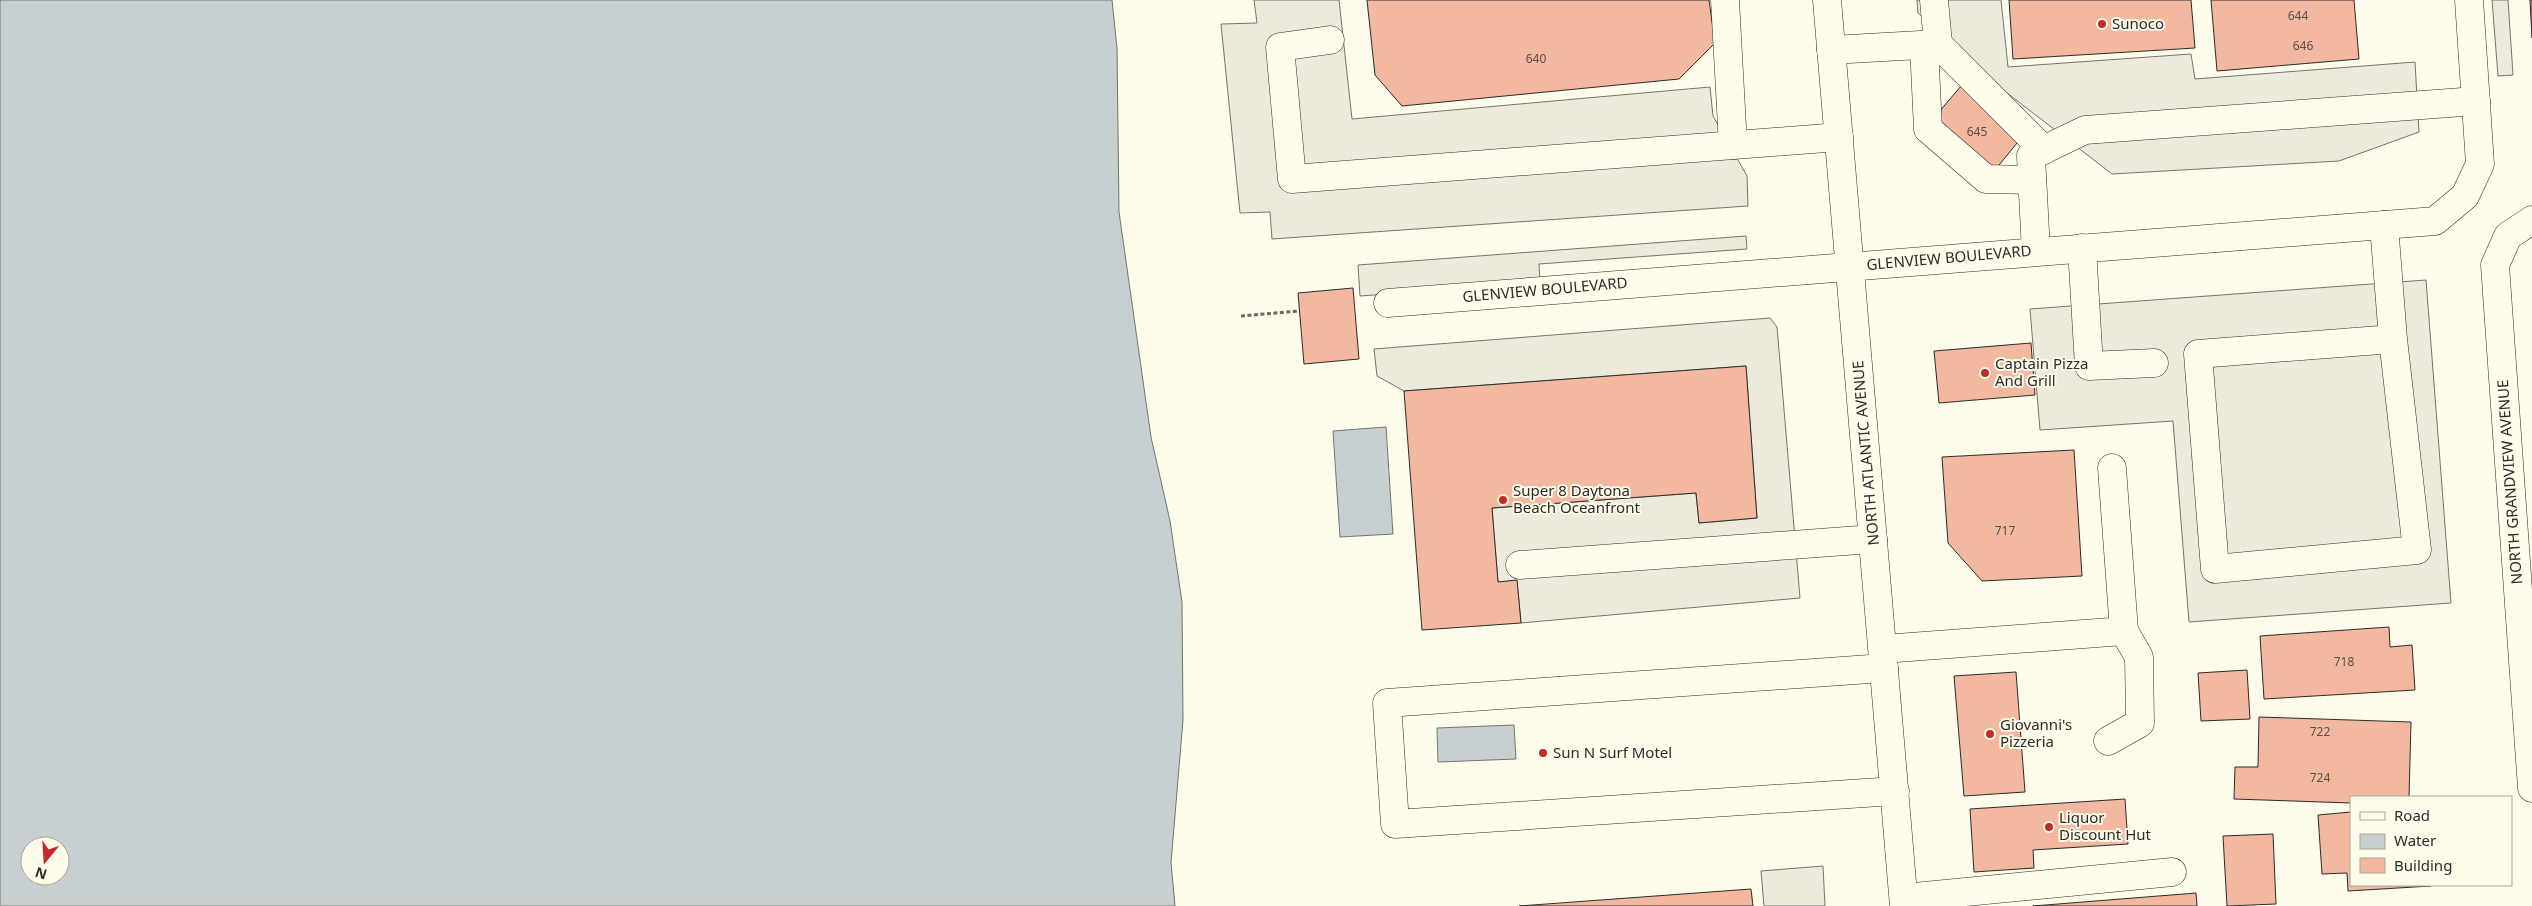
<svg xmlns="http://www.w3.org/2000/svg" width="2532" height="906" viewBox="0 0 2532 906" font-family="'Noto Sans',sans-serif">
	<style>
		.parking { fill: #eceadb; stroke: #74746e }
		.water { fill: #c7d0d0; stroke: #74746e; fill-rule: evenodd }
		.building { fill: #f2b8a0; stroke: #2b2b2b }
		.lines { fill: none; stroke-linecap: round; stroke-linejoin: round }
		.minor-casing { stroke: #2b2b2b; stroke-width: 29 }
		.major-casing { stroke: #2b2b2b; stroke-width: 29 }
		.path { stroke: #6a6964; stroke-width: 3; stroke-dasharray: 4 2.5; stroke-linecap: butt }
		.minor { stroke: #fdfbea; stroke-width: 28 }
		.major { stroke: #fdfbea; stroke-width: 28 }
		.poi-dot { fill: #c62828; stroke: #fdfbea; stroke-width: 2 }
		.labels { text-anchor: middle; stroke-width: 4; stroke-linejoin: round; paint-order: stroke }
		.number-label { font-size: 12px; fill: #5d4e48 }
		.poi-label { font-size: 15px; fill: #2b2b2b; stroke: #fdfbea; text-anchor: start }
		.street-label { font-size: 15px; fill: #2b2b2b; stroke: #fdfbea }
	</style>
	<rect width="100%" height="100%" fill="#fdfbea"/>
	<!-- parking -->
	<g class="parking">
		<polygon points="1254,0 1339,0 1352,119 1710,87 1713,116 1747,176 1748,206 1272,239 1270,212 1240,213 1221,24 1257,23"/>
		<polygon points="1917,0 2001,0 2008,67 2191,54 2195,79 2415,62 2419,132 2339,161 2112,174 1976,69 1918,13"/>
		<polygon points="2492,0 2508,0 2513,75 2498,76"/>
		<polygon points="1746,236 1747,249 1539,264 1540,283 1360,296 1358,265"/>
		<polygon points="2426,280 2451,603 2189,622 2173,421 2040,430 2030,309"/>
		<polygon points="1770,318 1777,327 1800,598 1521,623 1517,581 1498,582 1492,508 1696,493 1699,523 1757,518 1746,366 1404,391 1377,376 1374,349"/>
		<polygon points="1823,866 1825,906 1764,906 1761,871"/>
	</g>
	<!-- water -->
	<g class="water">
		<path d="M0 0H1112L1117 48 1119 212 1151 437 1170 521 1182 602 1183 720 1171 863 1175 906H0ZM30 846H60V876H30Z"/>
		<polygon points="1386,427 1393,534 1340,537 1333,431"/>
		<polygon points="1514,725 1516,759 1438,762 1437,728"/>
	</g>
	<!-- building -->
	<g class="building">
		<polygon points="1367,0 1709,0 1715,43 1679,79 1402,106 1375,75"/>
		<polygon points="2009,0 2191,0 2195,48 2013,59"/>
		<polygon points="2211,0 2354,0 2359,59 2217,71"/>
		<polygon points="2530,0 2532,0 2532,38"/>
		<polygon points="1961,86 2022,137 1995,170 1933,119"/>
		<polygon points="1353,288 1359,359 1304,364 1298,293"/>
		<polygon points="2031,343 2035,395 1939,403 1934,351"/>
		<polygon points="1746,366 1757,518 1699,523 1696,493 1492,508 1498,582 1517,580 1521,623 1422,630 1404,391"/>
		<polygon points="2074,450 2082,576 1982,581 1948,543 1942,457"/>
		<polygon points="2389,627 2390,647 2412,645 2415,690 2264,699 2260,636"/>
		<polygon points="2247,670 2250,719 2201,721 2198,673"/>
		<polygon points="2016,672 2025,792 1964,796 1954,676"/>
		<polygon points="2259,717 2411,722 2409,797 2351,797 2351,803 2234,799 2235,767 2258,767"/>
		<polygon points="2125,799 2128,844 2033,850 2034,868 1974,872 1970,809"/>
		<polygon points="2351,812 2351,885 2431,886 2348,891 2347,873 2322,874 2318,815"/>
		<polygon points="2273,834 2276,904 2227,906 2223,836"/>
		<polygon points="1751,889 1753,906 1519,906"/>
		<polygon points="2196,893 2197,906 2033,906"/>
	</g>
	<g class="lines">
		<defs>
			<g id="minor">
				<polyline points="1725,0 1733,145"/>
				<polyline points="1934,0 1938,44"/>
				<polyline points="1330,40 1280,47 1292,179 1839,137"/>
				<polyline points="1924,46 1928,129 1986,179 2032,180"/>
				<polyline points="1831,50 1938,44 2044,150"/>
				<polyline points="2532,220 2508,236 2495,265 2532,788"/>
				<polyline points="2384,225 2393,339 2417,550 2215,569 2198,354 2393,339"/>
				<polyline points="2082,248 2089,366 2154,363"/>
				<polyline points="2036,251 2031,156 2085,130 2476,101"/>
				<polyline points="1388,303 2435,221 2465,196 2480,164 2469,0"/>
				<polyline points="1520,565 1873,539"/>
				<polyline points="1883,649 2124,631 2112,468"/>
				<polyline points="1884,668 1387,703 1395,824 1895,791"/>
				<polyline points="2108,741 2140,723 2139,657 2124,631"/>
				<polyline points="1904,898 2172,872"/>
			</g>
			<polyline id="major" points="1827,0 1904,906"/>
		</defs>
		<!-- minor casing -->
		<use href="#minor" class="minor-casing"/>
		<!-- major casing -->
		<use href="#major" class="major-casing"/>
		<!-- path -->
		<polyline class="path" points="1241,316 1299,311"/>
		<!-- minor -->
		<use href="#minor" class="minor"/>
		<!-- major -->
		<use href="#major" class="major"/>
	</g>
	<!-- markers -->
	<g class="poi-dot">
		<circle cx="2102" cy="24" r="5"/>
		<circle cx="1985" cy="373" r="5"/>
		<circle cx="1503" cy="500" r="5"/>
		<circle cx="1990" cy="734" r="5"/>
		<circle cx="1543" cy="753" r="5"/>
		<circle cx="2049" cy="827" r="5"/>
	</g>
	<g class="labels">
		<!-- number labels -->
		<g class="number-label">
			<text x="2298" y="20">644</text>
			<text x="2303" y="50">646</text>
			<text x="1536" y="63">640</text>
			<text x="1977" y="136">645</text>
			<text x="2005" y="535">717</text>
			<text x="2344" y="666">718</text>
			<text x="2320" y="736">722</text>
			<text x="2320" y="782">724</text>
		</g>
		<!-- poi labels -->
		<g class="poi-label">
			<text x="2112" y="29">Sunoco</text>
			<text x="1995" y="369">Captain Pizza<tspan x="1995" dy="17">And Grill</tspan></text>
			<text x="1513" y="496">Super 8 Daytona<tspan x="1513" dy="17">Beach Oceanfront</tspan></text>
			<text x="2000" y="730">Giovanni's<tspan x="2000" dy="17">Pizzeria</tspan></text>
			<text x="1553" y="758">Sun N Surf Motel</text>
			<text x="2059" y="823">Liquor<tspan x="2059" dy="17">Discount Hut</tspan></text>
		</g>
		<!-- street labels -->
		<g class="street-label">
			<text transform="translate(1949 258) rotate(-5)" y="5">GLENVIEW BOULEVARD</text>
			<text transform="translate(1545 290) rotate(-5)" y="5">GLENVIEW BOULEVARD</text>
			<text transform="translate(1866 453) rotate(-95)" y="5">NORTH ATLANTIC AVENUE</text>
			<text transform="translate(2510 482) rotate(-94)" y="5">NORTH GRANDVIEW AVENUE</text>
		</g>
	</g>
	<!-- legend -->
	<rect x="2350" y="796" width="162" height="90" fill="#fdfbea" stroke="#a9a89e"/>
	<rect x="2360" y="812" width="25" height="8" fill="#fdfbea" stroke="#a9a89e"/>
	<text x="2394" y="821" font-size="15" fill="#2b2b2b">Road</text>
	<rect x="2360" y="834" width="25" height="15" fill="#c7d0d0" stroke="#a9a89e"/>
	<text x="2394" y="846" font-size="15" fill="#2b2b2b">Water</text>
	<rect x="2360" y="858" width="25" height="15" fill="#f2b8a0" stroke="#a9a89e"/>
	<text x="2394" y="871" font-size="15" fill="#2b2b2b">Building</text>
	<!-- north arrow -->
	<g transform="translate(45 861) rotate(198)"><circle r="24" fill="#fdfbea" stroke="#a9a89e"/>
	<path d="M0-4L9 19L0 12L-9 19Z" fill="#c62828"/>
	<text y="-8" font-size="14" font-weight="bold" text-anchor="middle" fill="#2b2b2b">N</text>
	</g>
</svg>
